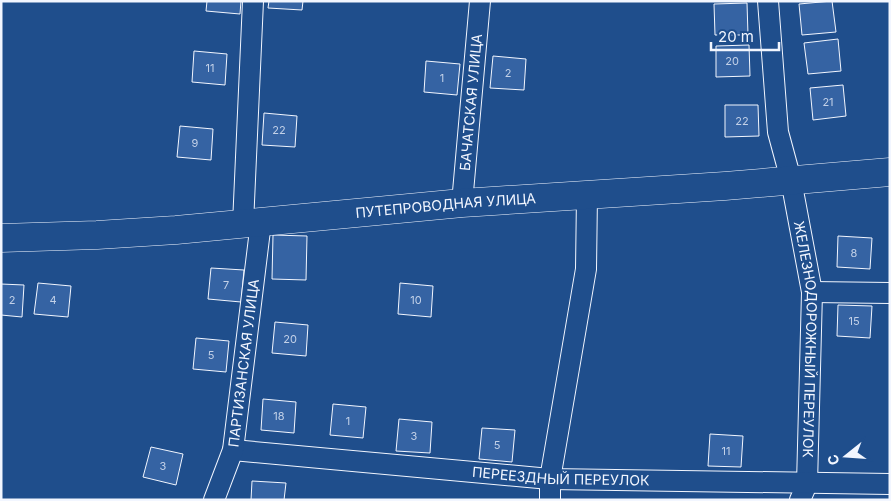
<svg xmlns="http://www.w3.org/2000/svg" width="891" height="501" viewBox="0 0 891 501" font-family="Inter,sans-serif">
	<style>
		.building { fill: #3563a3; stroke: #f2f6ff }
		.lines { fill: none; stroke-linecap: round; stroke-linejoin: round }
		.street-casing { stroke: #f2f6ff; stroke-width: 22 }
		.secondary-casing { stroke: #f2f6ff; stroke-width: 29 }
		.street { stroke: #1f4e8c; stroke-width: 20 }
		.secondary { stroke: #1f4e8c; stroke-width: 28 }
		.labels { text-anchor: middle; stroke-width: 4; stroke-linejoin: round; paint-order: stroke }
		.number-label { font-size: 11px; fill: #c3d1e8 }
		.street-label { font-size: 14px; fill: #f2f6ff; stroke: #1f4e8c }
	</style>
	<rect width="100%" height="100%" fill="#1f4e8c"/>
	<!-- building -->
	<g class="building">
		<polygon points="207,1 241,1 240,14 206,11"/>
		<polygon points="269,1 303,1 302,10 268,8"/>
		<polygon points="832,1 836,32 802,35 799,4"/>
		<polygon points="747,3 748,35 715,35 714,4"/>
		<polygon points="838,39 841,71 808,74 804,43"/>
		<polygon points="749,45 750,76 716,77 716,46"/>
		<polygon points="194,51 227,54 225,85 192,82"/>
		<polygon points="493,56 526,59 524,90 490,88"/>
		<polygon points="426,61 460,64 457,95 424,92"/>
		<polygon points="843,85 846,116 813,120 810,88"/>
		<polygon points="725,105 758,105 759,136 725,137"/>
		<polygon points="264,113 297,116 295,147 262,145"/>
		<polygon points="180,126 213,129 211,160 177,157"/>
		<polygon points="273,235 307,236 306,280 272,279"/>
		<polygon points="838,236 872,238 870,269 837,267"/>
		<polygon points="211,268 244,270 241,302 208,299"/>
		<polygon points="38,283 71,286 68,317 34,314"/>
		<polygon points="400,283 433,286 431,317 398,314"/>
		<polygon points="1,284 24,285 22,317 1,315"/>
		<polygon points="838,305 872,306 870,338 837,336"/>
		<polygon points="275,322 308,325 306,356 272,353"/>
		<polygon points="196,338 229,341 226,372 193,369"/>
		<polygon points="263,399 296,402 294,433 261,430"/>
		<polygon points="333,404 366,407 363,438 330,435"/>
		<polygon points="399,419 432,422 430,453 396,451"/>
		<polygon points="482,428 515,430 512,462 479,459"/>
		<polygon points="710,434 743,436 741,467 708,466"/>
		<polygon points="151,447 183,454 176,485 143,477"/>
		<polygon points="252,481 286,483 284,500 251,500"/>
	</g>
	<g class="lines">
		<defs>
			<g id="street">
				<path id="s1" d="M768 1 778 132 791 180 812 292 807 484 800 500"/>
				<path id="s2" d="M462 203 480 1"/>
				<polyline points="243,224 253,1"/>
				<polyline points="812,292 890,293"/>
				<path id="s3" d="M233 450 550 479 890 484"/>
				<path id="s4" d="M214 500 233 450 261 222"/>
				<polyline points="550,500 550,479 586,269 587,195"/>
			</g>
			<g id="secondary">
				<path id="s5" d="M1 238 97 235 176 230 462 203 725 186 890 172"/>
			</g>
		</defs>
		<!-- street casing -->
		<use href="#street" class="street-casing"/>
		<!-- secondary casing -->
		<use href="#secondary" class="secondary-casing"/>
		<!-- street -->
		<use href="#street" class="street"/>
		<!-- secondary -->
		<use href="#secondary" class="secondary"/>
	</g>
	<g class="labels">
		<!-- number labels -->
		<g class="number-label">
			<text x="732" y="65">20</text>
			<text x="210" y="72">11</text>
			<text x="508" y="77">2</text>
			<text x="442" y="82">1</text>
			<text x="828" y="106">21</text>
			<text x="742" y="125">22</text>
			<text x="279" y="134">22</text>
			<text x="195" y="147">9</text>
			<text x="854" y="257">8</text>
			<text x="226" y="289">7</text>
			<text x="12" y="304">2</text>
			<text x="53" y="304">4</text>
			<text x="416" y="304">10</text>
			<text x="854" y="325">15</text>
			<text x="290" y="343">20</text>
			<text x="211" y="359">5</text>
			<text x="279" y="420">18</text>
			<text x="348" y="425">1</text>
			<text x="414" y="440">3</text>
			<text x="497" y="449">5</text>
			<text x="726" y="455">11</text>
			<text x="163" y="470">3</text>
		</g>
		<!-- street labels -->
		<g class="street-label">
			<text dy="5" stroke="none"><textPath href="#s2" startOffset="101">БАЧАТСКАЯ УЛИЦА</textPath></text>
			<text dy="5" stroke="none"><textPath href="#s5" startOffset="446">ПУТЕПРОВОДНАЯ УЛИЦА</textPath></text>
			<text dy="5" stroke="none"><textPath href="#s1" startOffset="342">ЖЕЛЕЗНОДОРОЖНЫЙ ПЕРЕУЛОК</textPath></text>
			<text dy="5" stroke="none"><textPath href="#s4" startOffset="141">ПАРТИЗАНСКАЯ УЛИЦА</textPath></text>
			<text dy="5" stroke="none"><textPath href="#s3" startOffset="329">ПЕРЕЕЗДНЫЙ ПЕРЕУЛОК</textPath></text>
		</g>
	</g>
	<!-- border -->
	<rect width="891" height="501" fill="none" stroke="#f2f6ff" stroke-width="5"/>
	<!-- north arrow -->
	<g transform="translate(846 456) rotate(253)" stroke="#1f4e8c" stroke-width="4" paint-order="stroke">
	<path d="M0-4L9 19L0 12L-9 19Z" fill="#f2f6ff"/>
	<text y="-8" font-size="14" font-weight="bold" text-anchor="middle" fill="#f2f6ff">С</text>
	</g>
	<!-- scale -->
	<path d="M711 42v8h68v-8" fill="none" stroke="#f2f6ff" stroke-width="2.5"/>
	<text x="718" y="42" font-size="15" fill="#f2f6ff" stroke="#1f4e8c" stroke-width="4" paint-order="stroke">20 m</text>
</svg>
